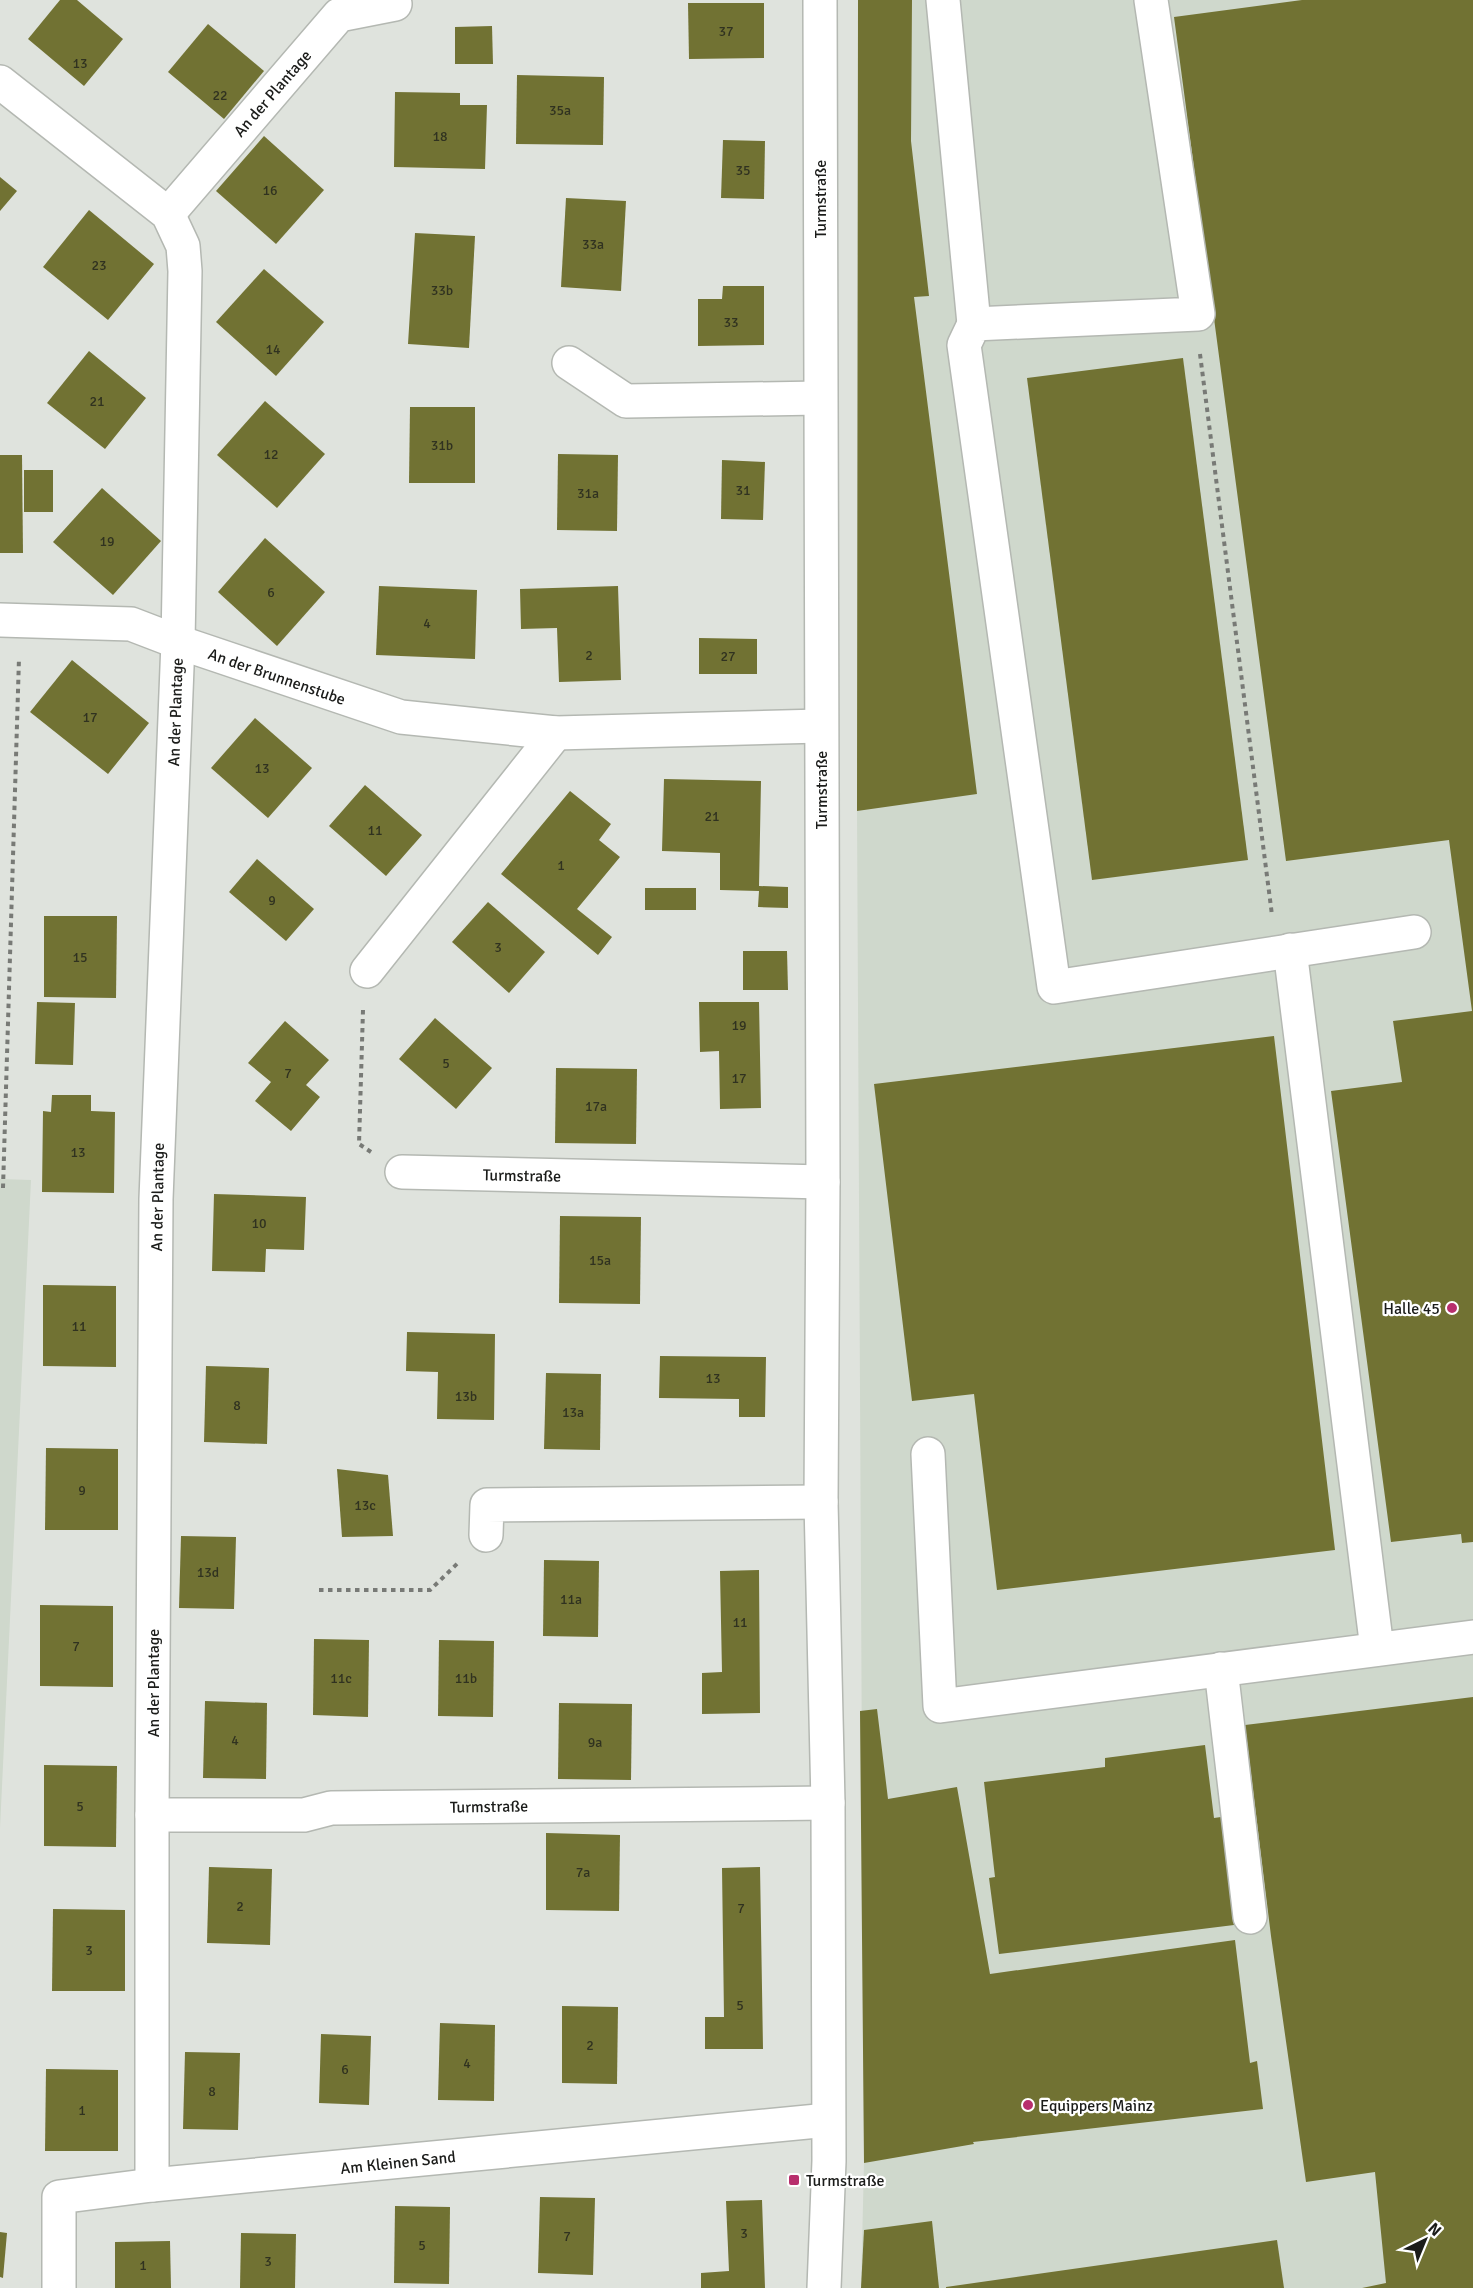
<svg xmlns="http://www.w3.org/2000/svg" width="1473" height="2288" viewBox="0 0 1473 2288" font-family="Signika,sans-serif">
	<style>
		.built { fill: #cfd8cc }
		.building { fill: #717233 }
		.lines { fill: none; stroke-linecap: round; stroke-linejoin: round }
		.minor-casing { stroke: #b4b8b2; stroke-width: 36 }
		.path { stroke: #787a76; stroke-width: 4; stroke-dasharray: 4.5 4.5; stroke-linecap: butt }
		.minor { stroke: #fff; stroke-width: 33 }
		.poi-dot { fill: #b82f6d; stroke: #fff; stroke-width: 2 }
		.labels { text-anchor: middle; stroke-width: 4.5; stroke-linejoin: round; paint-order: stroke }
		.number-label { font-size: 14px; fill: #303220 }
		.street-label { font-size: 16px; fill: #1b1c1a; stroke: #fff }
		.poi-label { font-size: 16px; fill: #1b1c1a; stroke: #fff; text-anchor: start }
	</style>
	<rect width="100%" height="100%" fill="#dfe3dd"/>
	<!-- built -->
	<g class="built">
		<polygon points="858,0 1473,0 1473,2288 861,2288 864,2163 857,811"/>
		<polygon points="0,1179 31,1180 0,1828"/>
	</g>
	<!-- building -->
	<g class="building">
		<polygon points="60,0 77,0 123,39 84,86 28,39"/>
		<polygon points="858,0 912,0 911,141 929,296 914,297 977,794 857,811"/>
		<polygon points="1302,0 1473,0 1473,1542 1462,1543 1461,1534 1391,1542 1331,1091 1402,1082 1393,1021 1472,1011 1449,840 1286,861 1174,17"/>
		<polygon points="688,3 764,3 764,58 689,59"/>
		<polygon points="208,24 264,71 224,119 168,72"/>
		<polygon points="492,26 493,64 455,64 455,27"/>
		<polygon points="517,75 604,77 603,145 516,144"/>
		<polygon points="395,92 460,93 460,105 487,105 485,169 394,167"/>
		<polygon points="264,136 324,190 276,244 216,191"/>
		<polygon points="723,140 765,141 764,199 721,198"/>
		<polygon points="0,177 17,191 0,211"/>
		<polygon points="566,198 626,201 621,291 561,287"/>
		<polygon points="89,210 154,264 108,320 43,267"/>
		<polygon points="415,233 475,236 469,348 408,344"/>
		<polygon points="264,269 324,322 276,376 216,322"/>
		<polygon points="723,286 764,286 764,345 698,346 698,299 722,299"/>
		<polygon points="89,351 146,398 105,449 47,403"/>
		<polygon points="1183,358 1248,860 1092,880 1027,378"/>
		<polygon points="265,401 325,454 277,508 217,455"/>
		<polygon points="410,407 475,407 475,483 409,483"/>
		<polygon points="558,454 618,455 617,531 557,530"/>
		<polygon points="0,455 22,455 23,553 0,553"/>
		<polygon points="722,460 765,462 763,520 721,519"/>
		<rect x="24" y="470" width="29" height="42"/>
		<polygon points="102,488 161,541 113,595 53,542"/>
		<polygon points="265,538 325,592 277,646 218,592"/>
		<polygon points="379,586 477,590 475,659 376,655"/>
		<polygon points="618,586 621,680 559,682 557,628 521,629 520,589"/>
		<polygon points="699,638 757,639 757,674 699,674"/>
		<polygon points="72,660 149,723 108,774 30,712"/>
		<polygon points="255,718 312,768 268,818 211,768"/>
		<polygon points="664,779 761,781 759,886 788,887 788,908 758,907 759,891 720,890 720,853 662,851"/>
		<polygon points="365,785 422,835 386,876 329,826"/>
		<polygon points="570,791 611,824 599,840 620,857 577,909 612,937 598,955 501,874"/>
		<polygon points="257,859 314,909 286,941 229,892"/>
		<rect x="645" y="888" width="51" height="22"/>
		<polygon points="488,902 545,952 509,993 452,942"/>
		<polygon points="44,916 117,916 116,998 44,997"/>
		<polygon points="743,951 787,951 788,990 743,990"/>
		<polygon points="37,1002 75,1003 73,1065 35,1064"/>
		<polygon points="699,1002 759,1002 761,1108 720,1109 719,1051 700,1052"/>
		<polygon points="435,1018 492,1068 456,1109 399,1059"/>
		<polygon points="285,1021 329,1060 306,1085 320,1097 291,1131 255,1101 271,1082 248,1063"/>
		<polygon points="1274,1036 1335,1550 997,1590 974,1394 912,1401 874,1084"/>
		<polygon points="556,1068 637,1069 636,1144 555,1143"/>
		<polygon points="52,1095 91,1095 91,1111 115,1112 114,1193 42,1192 43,1111 51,1112"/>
		<polygon points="214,1194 306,1197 304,1250 266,1249 265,1272 212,1271"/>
		<polygon points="560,1216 641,1217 640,1304 559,1303"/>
		<polygon points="43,1285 116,1286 116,1367 43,1366"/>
		<polygon points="407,1332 495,1334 494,1420 437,1419 438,1372 406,1371"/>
		<polygon points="660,1356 766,1357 765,1417 739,1417 739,1399 659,1398"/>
		<polygon points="206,1366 269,1368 267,1444 204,1442"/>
		<polygon points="546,1373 601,1374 600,1450 544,1449"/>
		<polygon points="46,1448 118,1449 118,1530 45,1530"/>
		<polygon points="337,1469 388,1475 393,1536 342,1537"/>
		<polygon points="181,1536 236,1537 234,1609 179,1608"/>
		<polygon points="544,1560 599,1561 598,1637 543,1636"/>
		<polygon points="759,1570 760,1713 702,1714 702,1673 722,1672 720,1571"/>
		<polygon points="40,1605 113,1606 113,1687 40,1686"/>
		<polygon points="314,1639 369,1640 368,1717 313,1715"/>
		<polygon points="439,1640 494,1641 493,1717 438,1716"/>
		<polygon points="1473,1697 1473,2288 1362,2288 1386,2283 1375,2172 1306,2182 1271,1936 1245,1725"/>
		<polygon points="205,1701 267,1703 266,1779 203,1778"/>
		<polygon points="559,1703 632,1704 631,1780 558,1779"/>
		<polygon points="877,1709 888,1799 957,1787 990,1974 1235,1940 1250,2063 1257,2061 1263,2109 973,2142 974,2144 864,2163 860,1711"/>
		<polygon points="1205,1745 1214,1818 1221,1817 1234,1925 999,1954 989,1878 995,1877 984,1782 1105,1767 1105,1758"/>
		<polygon points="44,1765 117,1766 116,1847 44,1846"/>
		<polygon points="546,1833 620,1835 619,1911 546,1910"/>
		<polygon points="209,1867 272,1869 270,1945 207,1943"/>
		<polygon points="760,1867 763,2049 705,2049 705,2017 724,2017 722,1868"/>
		<polygon points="53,1909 125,1910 125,1991 52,1991"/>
		<polygon points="562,2006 618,2007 617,2084 562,2083"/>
		<polygon points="440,2023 495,2025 494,2101 438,2100"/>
		<polygon points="321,2034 371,2036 369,2105 319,2103"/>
		<polygon points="185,2052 240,2053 238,2130 183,2129"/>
		<polygon points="46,2069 118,2070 118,2151 45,2151"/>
		<polygon points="540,2197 595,2198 593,2275 538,2273"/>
		<polygon points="762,2200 765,2288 701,2288 701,2273 729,2271 726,2201"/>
		<polygon points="395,2206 450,2207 449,2284 394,2283"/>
		<polygon points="932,2221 939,2288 861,2288 864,2230"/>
		<polygon points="0,2232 7,2233 3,2278 0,2277"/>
		<polygon points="241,2233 296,2234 295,2288 240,2288"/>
		<polygon points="1277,2240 1284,2288 946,2288 946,2287"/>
		<polygon points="170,2241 171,2288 115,2288 115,2242"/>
	</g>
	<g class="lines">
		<defs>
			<g id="minor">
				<polyline points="820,0 823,1182 821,1502 828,1803 829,2161 824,2288"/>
				<polyline points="943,0 974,324"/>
				<polyline points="1151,0 1198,314 974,324 964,345 1054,987 1414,932"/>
				<polyline points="0,82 168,214 183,246 185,271 178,642 156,1199 152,1815 152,2185"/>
				<polyline points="168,214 339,15 395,4"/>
				<polyline points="569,363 626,401 820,398"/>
				<polyline points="0,620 131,624 178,642 401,717 556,733 821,726"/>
				<polyline points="1290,950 1377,1649"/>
				<polyline points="367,971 556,733"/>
				<polyline points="402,1172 823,1182"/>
				<polyline points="928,1454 940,1706 1473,1637"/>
				<polyline points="486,1535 487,1505 821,1502"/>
				<polyline points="1221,1669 1250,1917"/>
				<polyline points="152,1815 304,1815 331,1808 828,1803"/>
				<polyline points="59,2288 59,2197 152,2185 828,2120"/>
			</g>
		</defs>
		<!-- minor casing -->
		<use href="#minor" class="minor-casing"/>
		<!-- path -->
		<g class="path">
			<polyline points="1200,354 1272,915"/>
			<polyline points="363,1010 359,1144 371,1152"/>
			<polyline points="3,1188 19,658"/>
			<polyline points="319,1590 430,1590 460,1561"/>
		</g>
		<!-- minor -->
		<use href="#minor" class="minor"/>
	</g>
	<!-- markers -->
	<g class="poi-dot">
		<circle cx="1452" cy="1308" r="6"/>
		<circle cx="1028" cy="2105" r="6"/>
		<rect x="788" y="2174" width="12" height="12" rx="3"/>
	</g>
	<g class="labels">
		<!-- number labels -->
		<g class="number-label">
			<text x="726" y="36">37</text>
			<text x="80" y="68">13</text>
			<text x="220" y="100">22</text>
			<text x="560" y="115">35a</text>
			<text x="440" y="141">18</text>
			<text x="743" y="175">35</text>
			<text x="270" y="195">16</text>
			<text x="593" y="249">33a</text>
			<text x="99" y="270">23</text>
			<text x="442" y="295">33b</text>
			<text x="731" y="327">33</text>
			<text x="273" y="354">14</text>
			<text x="97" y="406">21</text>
			<text x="442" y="450">31b</text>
			<text x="271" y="459">12</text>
			<text x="743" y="495">31</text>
			<text x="588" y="498">31a</text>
			<text x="107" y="546">19</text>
			<text x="271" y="597">6</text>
			<text x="427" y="628">4</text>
			<text x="589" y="660">2</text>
			<text x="728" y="661">27</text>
			<text x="90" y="722">17</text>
			<text x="262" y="773">13</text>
			<text x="712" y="821">21</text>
			<text x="375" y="835">11</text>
			<text x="561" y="870">1</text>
			<text x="272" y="905">9</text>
			<text x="498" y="952">3</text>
			<text x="80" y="962">15</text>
			<text x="739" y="1030">19</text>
			<text x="446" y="1068">5</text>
			<text x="288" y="1078">7</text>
			<text x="739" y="1083">17</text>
			<text x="596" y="1111">17a</text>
			<text x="78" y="1157">13</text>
			<text x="259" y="1228">10</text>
			<text x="600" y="1265">15a</text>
			<text x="79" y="1331">11</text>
			<text x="713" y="1383">13</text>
			<text x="466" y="1401">13b</text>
			<text x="237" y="1410">8</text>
			<text x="573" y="1417">13a</text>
			<text x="82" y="1495">9</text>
			<text x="365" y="1510">13c</text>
			<text x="208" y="1577">13d</text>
			<text x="571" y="1604">11a</text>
			<text x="740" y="1627">11</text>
			<text x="76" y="1651">7</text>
			<text x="341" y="1683">11c</text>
			<text x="466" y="1683">11b</text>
			<text x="235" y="1745">4</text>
			<text x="595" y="1747">9a</text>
			<text x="80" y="1811">5</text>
			<text x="583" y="1877">7a</text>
			<text x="240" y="1911">2</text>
			<text x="741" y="1913">7</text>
			<text x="89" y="1955">3</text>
			<text x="740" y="2010">5</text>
			<text x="590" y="2050">2</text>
			<text x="467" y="2068">4</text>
			<text x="345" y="2074">6</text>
			<text x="212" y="2096">8</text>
			<text x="82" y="2115">1</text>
			<text x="744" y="2238">3</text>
			<text x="567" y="2241">7</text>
			<text x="422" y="2250">5</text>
			<text x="268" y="2266">3</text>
			<text x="143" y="2270">1</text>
		</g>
		<!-- street labels -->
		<g class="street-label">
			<text transform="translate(272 93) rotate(-49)" y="6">An der Plantage</text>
			<text transform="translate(820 199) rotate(-90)" y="6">Turmstraße</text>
			<text transform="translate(277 676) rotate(19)" y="6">An der Brunnenstube</text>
			<text transform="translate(175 712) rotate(-88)" y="6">An der Plantage</text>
			<text transform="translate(821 790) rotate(-90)" y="6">Turmstraße</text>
			<text transform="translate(522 1175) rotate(1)" y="6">Turmstraße</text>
			<text transform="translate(157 1197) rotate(-89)" y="6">An der Plantage</text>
			<text transform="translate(153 1683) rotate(-90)" y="6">An der Plantage</text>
			<text transform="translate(489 1806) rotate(-1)" y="6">Turmstraße</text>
			<text transform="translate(398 2162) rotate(-6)" y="6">Am Kleinen Sand</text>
		</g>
		<!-- poi labels -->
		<g class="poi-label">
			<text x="1440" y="1314" text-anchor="end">Halle 45</text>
			<text x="1040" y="2111">Equippers Mainz</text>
			<text x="806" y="2186">Turmstraße</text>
		</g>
	</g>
	<!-- north arrow -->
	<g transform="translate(1425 2240) rotate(43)" stroke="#ffffff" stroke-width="4.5" paint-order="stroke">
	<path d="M0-4.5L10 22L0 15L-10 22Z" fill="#1b1c1a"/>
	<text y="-9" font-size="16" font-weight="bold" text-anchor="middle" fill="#1b1c1a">N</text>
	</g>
</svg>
